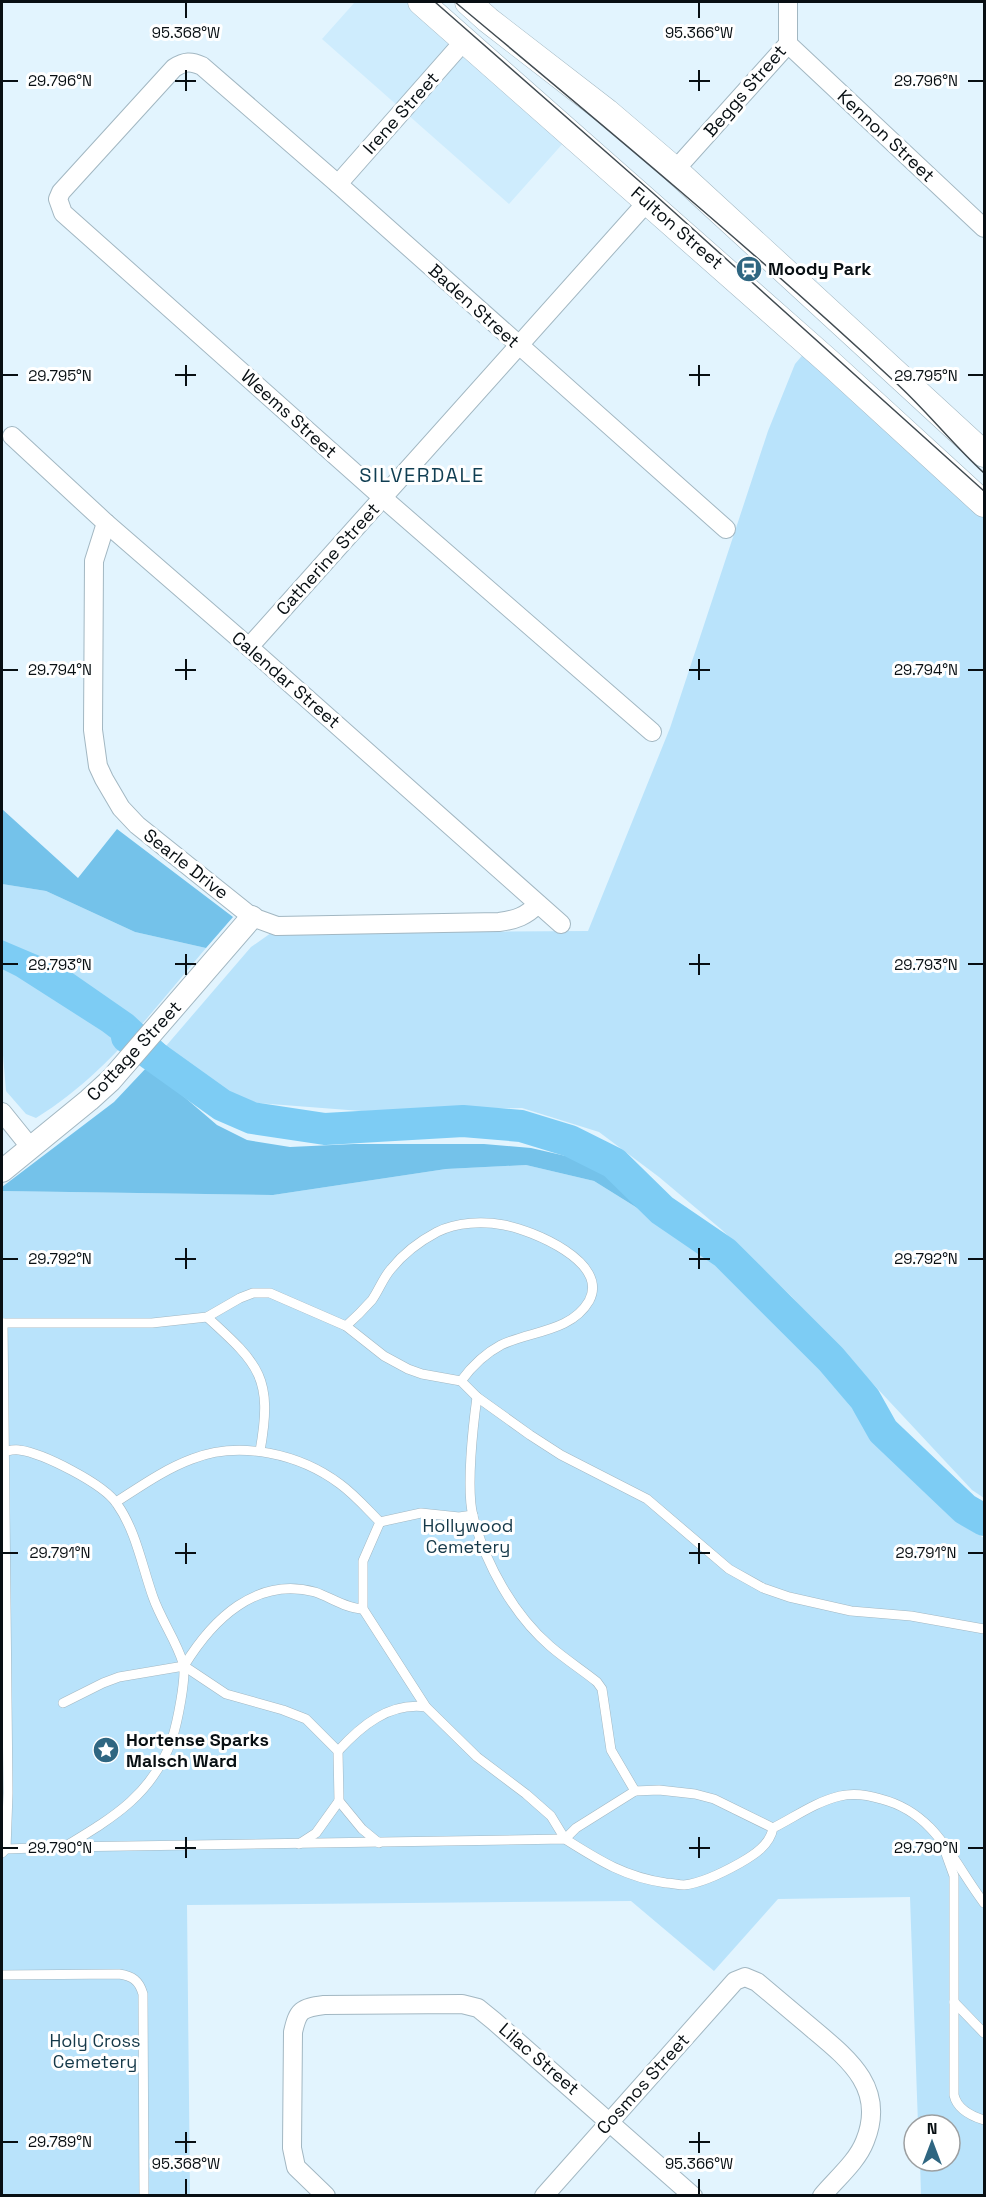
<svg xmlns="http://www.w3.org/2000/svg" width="986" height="2197" viewBox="0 0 986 2197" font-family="'Space Grotesk',sans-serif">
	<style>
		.built { fill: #ceecfd }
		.green { fill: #b9e3fb }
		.forest { fill: #74c2ea }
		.water { fill: #7dccf4 }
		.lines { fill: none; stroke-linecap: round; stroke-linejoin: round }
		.river { stroke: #7dccf4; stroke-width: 32 }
		.service-casing { stroke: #a2b7c2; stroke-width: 10 }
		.minor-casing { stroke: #a2b7c2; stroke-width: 20 }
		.tertiary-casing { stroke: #a2b7c2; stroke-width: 24 }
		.secondary-casing { stroke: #a2b7c2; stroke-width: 27 }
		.service { stroke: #fff; stroke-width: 9 }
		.minor { stroke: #fff; stroke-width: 18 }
		.tertiary { stroke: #fff; stroke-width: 22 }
		.secondary { stroke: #fff; stroke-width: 26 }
		.tram { stroke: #424c52; stroke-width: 1.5 }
		.ticks { fill: none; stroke: #080f13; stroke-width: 2 }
		.labels { text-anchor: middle; stroke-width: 6; stroke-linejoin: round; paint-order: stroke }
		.street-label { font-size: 18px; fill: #080f13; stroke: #fff }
		.poi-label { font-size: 18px; font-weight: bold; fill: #080f13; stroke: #fff; text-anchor: start }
		.park-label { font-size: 18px; fill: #153949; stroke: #fff }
		.neighbourhood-label { font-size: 20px; letter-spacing: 1.5px; fill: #103e52; stroke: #fff }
		.ticks-label { font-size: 15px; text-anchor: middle; fill: #080f13; stroke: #fff; stroke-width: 6; stroke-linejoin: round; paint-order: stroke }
	</style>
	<rect width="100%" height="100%" fill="#e2f4fe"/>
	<!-- built -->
	<polygon class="built" points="355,2 408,2 565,141 509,204 322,39"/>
	<!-- green -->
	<g class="green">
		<polygon points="806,351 984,517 984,1498 972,1490 791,1296 722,1230 659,1177 599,1132 522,1108 361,1111 243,1102 166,1046 251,947 271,933 588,931 670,728 768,431 795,364"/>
		<path d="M2 884 46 891 135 932 206 948C154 1009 106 1075 36 1118L26 1114 6 1091 2 1043Z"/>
		<polygon points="526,1165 594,1181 655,1219 715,1261 817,1365 880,1443 955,1521 984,1538 984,2195 921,2195 920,2161 950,2161 950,2125 918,2125 910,1897 778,1899 714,1971 631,1901 187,1905 190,2195 2,2196 2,1191 273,1195 446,1169"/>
	</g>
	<!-- forest -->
	<g class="forest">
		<polygon points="2,809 78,878 117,829 233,917 206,948 135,932 46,891 2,884"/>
		<polygon points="148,1066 217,1125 247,1140 290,1147 354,1144 484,1144 531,1148 579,1159 608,1173 715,1261 655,1219 594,1181 526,1165 446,1169 273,1195 2,1191 2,1187 114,1102"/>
	</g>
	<!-- water -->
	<polygon class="water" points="2,940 61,965 133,1015 172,1051 155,1071 102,1031 16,976 2,969"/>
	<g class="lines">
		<!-- river -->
		<polyline class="river" points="127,1037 222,1105 252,1118 325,1129 463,1121 521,1126 570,1141 614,1163 662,1210 725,1253 831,1359 865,1399 883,1431 965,1509 984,1520"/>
		<defs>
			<g id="service">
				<path d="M207 1317C260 1365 273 1378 260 1451"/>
				<polyline points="2,1323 152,1323 207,1317 240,1298 253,1293 270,1293 346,1326 384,1356 408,1369 422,1374 461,1381 477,1397 530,1435 561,1455 647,1499 729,1569 763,1588 789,1597 851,1611 911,1616 984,1629"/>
				<polyline points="3,1323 8,1793 6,1849"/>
				<path d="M346 1326C355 1318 364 1309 372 1300 379 1290 383 1278 391 1269 403 1254 420 1241 437 1232 457 1222 483 1221 504 1225 532 1230 610 1262 589 1301 571 1332 530 1331 501 1345 484 1354 472 1366 461 1381"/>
				<path d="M477 1397C473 1426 466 1489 473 1516 485 1563 513 1614 550 1646 565 1659 582 1670 597 1682L602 1689 611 1750 635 1791"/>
				<path d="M2 1452C8 1451 13 1449 19 1450 43 1453 104 1484 117 1504 136 1531 142 1566 153 1597 161 1620 176 1640 183 1663 187 1676 177 1724 172 1739 153 1794 114 1817 66 1846"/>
				<path d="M116 1502C141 1486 165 1469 192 1459 240 1440 300 1454 340 1484 355 1495 367 1509 380 1522L363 1561V1609L426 1707 477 1757 526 1794 551 1816 565 1839 576 1828 635 1791 659 1790 695 1794 714 1799 773 1828"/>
				<polyline points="380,1522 421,1513 459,1517 473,1515"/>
				<polyline points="184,1666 226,1694 283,1710 306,1719 338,1751 339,1801 362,1829 379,1843"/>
				<path d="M63 1703 103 1683 119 1677 184 1666C212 1620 256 1576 315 1592 330 1597 347 1609 363 1609"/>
				<path d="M338 1751C361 1726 389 1702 426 1707"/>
				<polyline points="299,1844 316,1833 339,1801"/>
				<path d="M945 1851 954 1876V2095C957 2109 971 2116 984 2120"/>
				<path d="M2 1853 6 1849 64 1847 565 1839C600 1861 625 1877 666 1883 672 1883 678 1885 684 1885 702 1883 724 1872 740 1863 754 1855 770 1845 773 1828 795 1817 815 1802 840 1796 853 1793 868 1795 881 1799 936 1813 953 1862 984 1903"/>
				<path d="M2 1975 119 1974C132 1976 139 1980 143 1994L144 2196"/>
				<polyline points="954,2002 984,2033"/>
			</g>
			<g id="minor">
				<polyline points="788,44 984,228"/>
				<polyline points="675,170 788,44 788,2"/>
				<polyline points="338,184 464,41"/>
				<polyline points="12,436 106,523 249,647 561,924"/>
				<path d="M106 523 94 561 93 730 98 766 104 779 121 808 137 825 252 917 277 926 499 922C516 920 526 916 538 904"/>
				<polyline points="249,647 647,202"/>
				<path d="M652 732 383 498 63 213 58 199 61 192 174 68C185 61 191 61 202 66L338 184 726 529"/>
				<polyline points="2,1112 31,1148"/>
				<path d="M326 2196 296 2167 292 2148 293 2032C298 2010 301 2008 324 2005L462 2004 478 2008 494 2021 693 2196"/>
				<path d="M544 2196 735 1981 745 1977 757 1982C776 1998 795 2014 814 2030 850 2060 886 2089 865 2141 857 2162 836 2179 822 2196"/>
			</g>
			<polyline id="tertiary" points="2,1171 89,1100 111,1080 252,917"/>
			<g id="secondary">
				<polyline points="421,2 830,363 984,504"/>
				<polyline points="468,2 488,20 607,112 675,170 984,454"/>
			</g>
		</defs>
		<!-- service casing -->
		<use href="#service" class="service-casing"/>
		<!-- minor casing -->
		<use href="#minor" class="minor-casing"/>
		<!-- tertiary casing -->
		<use href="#tertiary" class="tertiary-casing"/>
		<!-- secondary casing -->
		<use href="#secondary" class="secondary-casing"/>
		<!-- service -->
		<use href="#service" class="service"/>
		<!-- minor -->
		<use href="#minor" class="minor"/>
		<!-- tertiary -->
		<use href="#tertiary" class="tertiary"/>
		<!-- secondary -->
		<use href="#secondary" class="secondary"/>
		<!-- tram -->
		<g class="tram">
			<polyline points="435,2 654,194 984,491"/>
			<path d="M455 2C604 126 753 250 895 382 927 411 953 445 984 473"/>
		</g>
	</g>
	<!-- ticks -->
	<path class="ticks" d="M186 3V18M699 3V18M186 70V91M699 70V91M3 81H18M175 81H196M689 81H710M968 81H983M186 365V386M699 365V386M3 375H18M175 375H196M689 375H710M968 375H983M186 659V680M699 659V680M3 670H18M175 670H196M689 670H710M968 670H983M186 954V975M699 954V975M3 964H18M175 964H196M689 964H710M968 964H983M186 1248V1269M699 1248V1269M3 1259H18M175 1259H196M689 1259H710M968 1259H983M186 1543V1564M699 1543V1564M3 1553H18M175 1553H196M689 1553H710M968 1553H983M186 1837V1858M699 1837V1858M3 1848H18M175 1848H196M689 1848H710M968 1848H983M186 2132V2153M699 2132V2153M3 2142H18M175 2142H196M689 2142H710M186 2179V2194M699 2179V2194"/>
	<!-- icons -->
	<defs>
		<symbol id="station-disc" viewBox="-11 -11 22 22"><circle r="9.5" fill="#2f6681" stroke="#fff"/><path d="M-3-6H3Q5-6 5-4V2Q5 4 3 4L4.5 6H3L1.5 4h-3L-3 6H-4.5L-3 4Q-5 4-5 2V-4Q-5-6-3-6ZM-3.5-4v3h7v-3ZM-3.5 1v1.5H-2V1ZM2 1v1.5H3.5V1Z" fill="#fff"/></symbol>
		<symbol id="sight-disc" viewBox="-11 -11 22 22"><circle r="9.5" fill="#2f6681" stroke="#fff"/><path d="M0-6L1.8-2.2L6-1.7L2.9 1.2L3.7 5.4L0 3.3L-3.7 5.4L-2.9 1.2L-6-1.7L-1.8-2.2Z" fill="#fff"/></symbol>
	</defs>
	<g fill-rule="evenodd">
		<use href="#station-disc" x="734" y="254" width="30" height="30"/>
		<use href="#sight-disc" x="91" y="1735" width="30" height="30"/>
	</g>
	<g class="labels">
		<!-- street labels -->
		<g class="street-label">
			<text transform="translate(745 91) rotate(-49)" y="6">Beggs Street</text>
			<text transform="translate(401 113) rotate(-48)" y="6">Irene Street</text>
			<text transform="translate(886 136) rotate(43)" y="6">Kennon Street</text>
			<text transform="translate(677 228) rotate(41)" y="6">Fulton Street</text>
			<text transform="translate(474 306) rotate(42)" y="6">Baden Street</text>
			<text transform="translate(289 414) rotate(42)" y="6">Weems Street</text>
			<text transform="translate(328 559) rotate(-48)" y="6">Catherine Street</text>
			<text transform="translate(286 680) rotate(41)" y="6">Calendar Street</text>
			<text transform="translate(186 864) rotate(38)" y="6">Searle Drive</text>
			<text transform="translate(134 1051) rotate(-47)" y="6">Cottage Street</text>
			<text transform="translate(539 2059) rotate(41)" y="6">Lilac Street</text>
			<text transform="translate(643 2084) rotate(-48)" y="6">Cosmos Street</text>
		</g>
		<!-- poi labels -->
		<g class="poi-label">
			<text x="768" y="275">Moody Park</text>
			<text x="126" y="1746">Hortense Sparks<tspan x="126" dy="21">Malsch Ward</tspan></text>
		</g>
		<!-- park labels -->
		<g class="park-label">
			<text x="468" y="1532">Hollywood<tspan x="468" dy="21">Cemetery</tspan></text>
			<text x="95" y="2047">Holy Cross<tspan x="95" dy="21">Cemetery</tspan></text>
		</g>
		<!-- neighbourhood labels -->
		<g class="neighbourhood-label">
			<text x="422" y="482">SILVERDALE</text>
		</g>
	</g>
	<g class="ticks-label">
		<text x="186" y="38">95.368°W</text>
		<text x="699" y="38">95.366°W</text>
		<text x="60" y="86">29.796°N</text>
		<text x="926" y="86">29.796°N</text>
		<text x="60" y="381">29.795°N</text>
		<text x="926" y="381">29.795°N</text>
		<text x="60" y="675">29.794°N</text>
		<text x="926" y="675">29.794°N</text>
		<text x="60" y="970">29.793°N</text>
		<text x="926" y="970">29.793°N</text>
		<text x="60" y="1264">29.792°N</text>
		<text x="926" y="1264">29.792°N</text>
		<text x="60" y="1558">29.791°N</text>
		<text x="926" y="1558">29.791°N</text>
		<text x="60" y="1853">29.790°N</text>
		<text x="926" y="1853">29.790°N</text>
		<text x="60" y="2147">29.789°N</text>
		<text x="186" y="2169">95.368°W</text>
		<text x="699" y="2169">95.366°W</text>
	</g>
	<!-- border -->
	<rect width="986" height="2197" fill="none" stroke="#080f13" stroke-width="6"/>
	<!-- north arrow -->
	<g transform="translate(932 2143)"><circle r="28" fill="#ffffff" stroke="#9c9fa1" stroke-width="1.5"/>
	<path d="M0-4.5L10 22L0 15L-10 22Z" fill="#2f6681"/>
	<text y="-9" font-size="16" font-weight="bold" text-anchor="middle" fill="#080f13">N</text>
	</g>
</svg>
